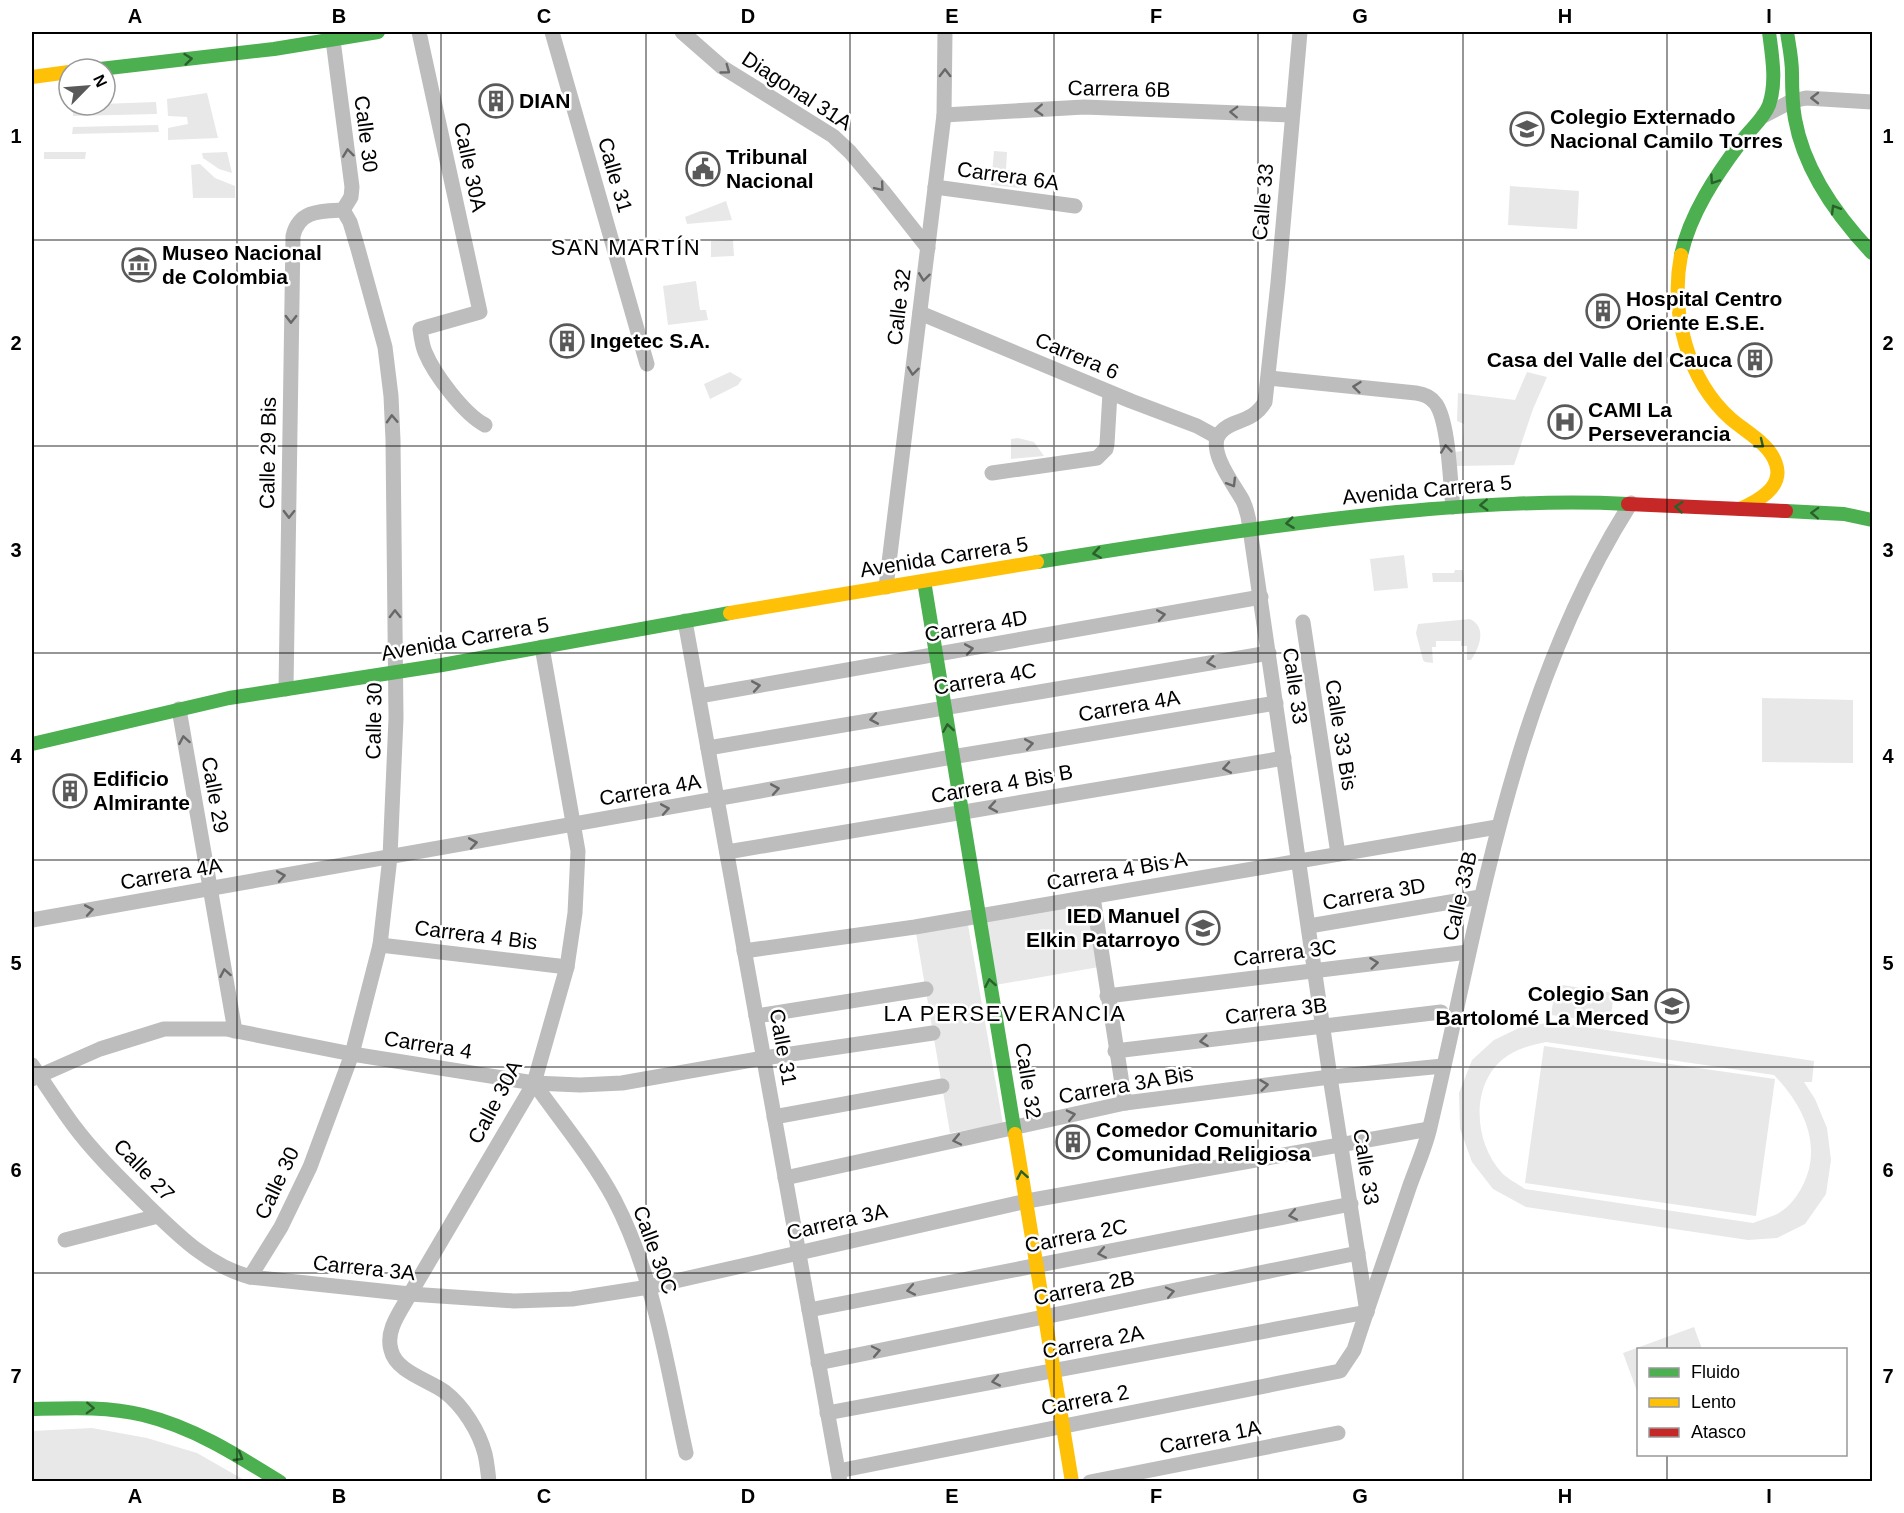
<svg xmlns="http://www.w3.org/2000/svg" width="1904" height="1513" viewBox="0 0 1904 1513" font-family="Arial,sans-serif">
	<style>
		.green { fill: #e8e8e8; fill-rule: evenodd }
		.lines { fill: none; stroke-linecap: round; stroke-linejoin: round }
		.street { stroke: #bdbdbd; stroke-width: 15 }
		.fast { stroke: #4caf50; stroke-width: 14 }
		.slow { stroke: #ffc107; stroke-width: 14 }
		.jam { stroke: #c62828; stroke-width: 14 }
		.oneway { stroke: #2a602c }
		.oneway2 { stroke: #686868 }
		.grid { fill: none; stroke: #000; stroke-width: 1.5; stroke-opacity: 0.55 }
		.labels { text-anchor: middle; stroke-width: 5; stroke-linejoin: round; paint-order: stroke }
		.street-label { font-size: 21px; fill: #000; stroke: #fff }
		.poi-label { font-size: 21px; font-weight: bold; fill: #000; stroke: #fff; text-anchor: start }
		.neighbourhood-label { font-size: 22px; letter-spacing: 1.5px; fill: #000; stroke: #fff }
		.neatline { fill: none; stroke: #000; stroke-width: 2 }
		.grid-label { font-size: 20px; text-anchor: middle; font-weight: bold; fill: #000 }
	</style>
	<rect width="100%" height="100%" fill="#fff"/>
	<!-- green -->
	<g class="green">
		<polygon points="207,93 218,138 168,140 168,128 188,124 187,117 168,116 167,99"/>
		<polygon points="156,102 157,114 73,116 73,105"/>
		<polygon points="158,125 159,132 72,134 73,127"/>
		<polygon points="994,151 1007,152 1006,170 1021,171 1020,188 991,185"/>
		<polygon points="44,152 86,152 85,159 44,159"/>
		<polygon points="227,152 232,173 219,169 203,158 202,153"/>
		<polygon points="200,164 215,178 235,186 235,198 193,198 191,165"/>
		<polygon points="1510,186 1579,191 1577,229 1508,225"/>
		<polygon points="726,201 732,220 687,224 685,217"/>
		<polygon points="733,240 734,256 711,257 711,241"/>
		<polygon points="696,281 700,310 706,310 708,320 668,325 663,286"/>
		<polygon points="730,372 742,379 738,385 710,399 704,384"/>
		<polygon points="1527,372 1547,377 1533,409 1514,465 1456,466 1455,452 1462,451 1464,424 1457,421 1458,393 1515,400"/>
		<polygon points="1018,438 1034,442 1044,456 1011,459 1011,439"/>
		<polygon points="1404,555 1408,588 1374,591 1370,559"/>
		<polygon points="1455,570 1463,570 1464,582 1433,582 1432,573 1454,573"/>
		<path d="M1470 619C1487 627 1480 647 1471 660H1467V646H1461V641H1436V647H1432L1433 663 1425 662 1423 660 1416 633 1418 624Z"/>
		<polygon points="1762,698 1853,700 1853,763 1762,762"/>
		<polygon points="1088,904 1099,967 990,986 979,923"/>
		<polygon points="968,925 1003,1124 950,1133 916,933"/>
		<polygon points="1556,984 1614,993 1610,1023 1551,1015"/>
		<path d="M1553 1022 1814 1061 1812 1082H1804L1815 1099 1827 1128 1831 1160 1826 1194 1805 1224 1777 1238 1748 1240 1526 1207 1493 1189 1472 1162 1460 1129 1459 1093 1472 1060 1494 1040 1521 1027ZM1546 1042 1774 1075C1803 1105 1823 1145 1803 1185 1797 1197 1788 1209 1775 1215 1768 1218 1760 1220 1753 1223L1525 1189C1518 1184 1508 1179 1502 1173 1474 1143 1470 1086 1503 1059 1515 1049 1531 1045 1546 1042Z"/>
		<polygon points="1544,1046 1775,1079 1756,1216 1525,1183"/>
		<polygon points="1694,1327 1702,1349 1638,1350 1638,1391 1637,1391 1623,1353"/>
		<polygon points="92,1428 147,1438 197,1453 246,1481 32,1481 32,1431"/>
	</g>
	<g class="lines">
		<!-- street -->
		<g class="street">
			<path d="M419 32 480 312 420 329C421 336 422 345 425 352 434 374 464 414 485 425"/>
			<polyline points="552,32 647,364"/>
			<polyline points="682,32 722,67 833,136 850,152 883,191 928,248"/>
			<path d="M1300 32 1278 283 1265 402C1252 424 1231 419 1220 433 1206 450 1235 486 1243 501 1247 510 1249 519 1250 529L1330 1077 1367 1312"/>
			<polyline points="333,40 352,187 351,197 343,210"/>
			<polyline points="944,115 1084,107 1292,115"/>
			<polyline points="1763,116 1792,101 1806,98 1872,102"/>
			<polyline points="935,187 1075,206"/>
			<polyline points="920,313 1131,401 1197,426 1217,437"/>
			<path d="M1269 378 1416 393C1424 394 1431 397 1436 404 1449 423 1450 483 1453 507"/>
			<polyline points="992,473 1097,458 1106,449 1107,444 1110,393"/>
			<polyline points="886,587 944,115 945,32"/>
			<polyline points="685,621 840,1482"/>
			<polyline points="1303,622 1338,854"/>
			<path d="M286 689 293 236C299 210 321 211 343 210"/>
			<polyline points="699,696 1261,597"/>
			<polyline points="179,709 235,1031"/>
			<polyline points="708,748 1269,653"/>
			<polyline points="727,852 1284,758"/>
			<polyline points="1093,897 1125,1103"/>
			<polyline points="32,920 952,757 1276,703"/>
			<polyline points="1309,926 1480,897"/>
			<polyline points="380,945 567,967"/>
			<polyline points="744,951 915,927 1497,827"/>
			<polyline points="1107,996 1468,952"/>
			<polyline points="756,1016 926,989"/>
			<polyline points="1115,1051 1441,1012"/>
			<path d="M32 1065C46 1085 59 1106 74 1126 95 1154 121 1179 146 1204 178 1235 207 1265 250 1277L410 1294 514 1301 572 1299 649 1287 1027 1201 1429 1129"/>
			<polyline points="32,1079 100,1049 164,1029 226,1029 352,1054 534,1083 580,1085 622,1083 764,1058 933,1033"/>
			<path d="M534 1083C561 1121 592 1158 614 1199 655 1277 667 1368 686 1453"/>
			<polyline points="774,1117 942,1086"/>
			<polyline points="785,1178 1125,1103 1330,1077 1443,1066"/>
			<polyline points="65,1240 158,1216"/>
			<polyline points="250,1277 281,1227 310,1167 352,1054 380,945 390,857 396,718 393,440 391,396 385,347 358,249 350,222 343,210"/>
			<polyline points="809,1310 1351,1204"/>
			<polyline points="818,1363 1358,1253"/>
			<polyline points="827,1413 1367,1312"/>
			<path d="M838 1471 1340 1371 1354 1350C1371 1297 1390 1245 1408 1191 1415 1170 1425 1149 1430 1127 1481 913 1511 692 1631 503"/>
			<path d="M489 1482C488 1472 487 1463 485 1454 479 1431 463 1406 445 1392 429 1380 396 1372 391 1350 385 1330 401 1311 410 1294L534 1083 567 967 575 913 578 851 542 647"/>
			<polyline points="1090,1482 1338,1433"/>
		</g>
		<!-- fast -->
		<g class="fast">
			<path d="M1787 32C1789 46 1792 59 1792 73 1792 89 1792 103 1795 119 1804 170 1837 216 1872 253"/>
			<polyline points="100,69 274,49 378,32"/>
			<path d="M1681 255C1690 214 1716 175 1741 142 1750 129 1763 120 1769 105 1777 82 1772 56 1769 32"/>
			<polyline points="1786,511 1844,514 1872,520"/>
			<path d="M1037 562C1157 543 1276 524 1397 512 1474 505 1551 500 1628 504"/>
			<polyline points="924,581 1015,1134"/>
			<polyline points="32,744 229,698 442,665 730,613"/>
			<path d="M32 1409C69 1408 107 1406 143 1415 193 1427 237 1455 280 1482"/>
		</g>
		<!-- slow -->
		<g class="slow">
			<polyline points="32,77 69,72"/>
			<path d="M1681 255C1670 312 1687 380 1731 419 1746 432 1770 444 1776 464 1784 487 1758 501 1740 509"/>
			<polyline points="730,613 1037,562"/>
			<polyline points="1015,1134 1072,1482"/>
		</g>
		<!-- jam -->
		<polyline class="jam" points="1628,504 1786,511"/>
	</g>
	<!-- one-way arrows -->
	<defs><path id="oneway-chevron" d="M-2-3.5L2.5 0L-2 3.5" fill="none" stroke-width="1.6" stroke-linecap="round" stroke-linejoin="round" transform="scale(1.5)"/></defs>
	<g class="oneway">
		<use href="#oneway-chevron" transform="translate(188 59) rotate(-6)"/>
		<use href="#oneway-chevron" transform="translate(1714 180) rotate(124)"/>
		<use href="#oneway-chevron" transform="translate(1835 209) rotate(-121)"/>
		<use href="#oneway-chevron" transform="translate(1760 444) rotate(39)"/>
		<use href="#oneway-chevron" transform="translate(1484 505) rotate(177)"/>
		<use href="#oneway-chevron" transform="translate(1679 507) rotate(-175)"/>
		<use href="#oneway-chevron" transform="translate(1815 513) rotate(-178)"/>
		<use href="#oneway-chevron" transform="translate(1290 523) rotate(173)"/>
		<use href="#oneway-chevron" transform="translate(1097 553) rotate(171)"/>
		<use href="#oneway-chevron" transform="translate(948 728) rotate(-99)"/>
		<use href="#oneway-chevron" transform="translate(990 983) rotate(-100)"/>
		<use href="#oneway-chevron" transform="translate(1022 1175) rotate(-100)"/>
		<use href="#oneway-chevron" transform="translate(90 1408) rotate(2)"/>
		<use href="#oneway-chevron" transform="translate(239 1457) rotate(31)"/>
	</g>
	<g class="oneway2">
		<use href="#oneway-chevron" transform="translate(726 70) rotate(36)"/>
		<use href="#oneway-chevron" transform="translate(945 73) rotate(-90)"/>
		<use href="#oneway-chevron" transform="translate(1815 98) rotate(180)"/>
		<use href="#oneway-chevron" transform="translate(1039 110) rotate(177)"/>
		<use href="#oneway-chevron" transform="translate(1234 112) rotate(-178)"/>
		<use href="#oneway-chevron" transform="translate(348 153) rotate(-97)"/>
		<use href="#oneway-chevron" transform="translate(880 187) rotate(50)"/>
		<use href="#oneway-chevron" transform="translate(924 277) rotate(97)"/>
		<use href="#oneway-chevron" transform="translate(291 319) rotate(91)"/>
		<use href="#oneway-chevron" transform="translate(913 371) rotate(97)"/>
		<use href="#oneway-chevron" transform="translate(1357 387) rotate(-174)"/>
		<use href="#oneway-chevron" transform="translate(392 419) rotate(-93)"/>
		<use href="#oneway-chevron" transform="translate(1446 449) rotate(-96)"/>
		<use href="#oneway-chevron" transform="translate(1232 483) rotate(59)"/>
		<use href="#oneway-chevron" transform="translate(289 514) rotate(91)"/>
		<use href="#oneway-chevron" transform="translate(395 614) rotate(-91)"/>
		<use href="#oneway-chevron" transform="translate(1161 615) rotate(-10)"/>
		<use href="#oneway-chevron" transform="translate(969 649) rotate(-10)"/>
		<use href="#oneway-chevron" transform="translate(1211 662) rotate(171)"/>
		<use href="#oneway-chevron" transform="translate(756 686) rotate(-10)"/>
		<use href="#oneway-chevron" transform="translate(874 719) rotate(170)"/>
		<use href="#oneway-chevron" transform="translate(184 740) rotate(-100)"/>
		<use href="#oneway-chevron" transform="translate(1029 744) rotate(-10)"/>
		<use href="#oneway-chevron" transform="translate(1227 768) rotate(170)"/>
		<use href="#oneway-chevron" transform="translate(775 789) rotate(-10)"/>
		<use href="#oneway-chevron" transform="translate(993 807) rotate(170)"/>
		<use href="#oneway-chevron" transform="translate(665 809) rotate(-10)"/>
		<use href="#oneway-chevron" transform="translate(473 843) rotate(-10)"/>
		<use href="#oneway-chevron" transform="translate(281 876) rotate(-10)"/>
		<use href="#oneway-chevron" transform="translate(89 910) rotate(-10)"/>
		<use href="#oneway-chevron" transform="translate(1374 963) rotate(-7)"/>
		<use href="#oneway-chevron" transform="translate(225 973) rotate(-100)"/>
		<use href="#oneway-chevron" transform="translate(1204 1041) rotate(173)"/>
		<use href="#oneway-chevron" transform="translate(1264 1085) rotate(-7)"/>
		<use href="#oneway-chevron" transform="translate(1071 1115) rotate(-13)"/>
		<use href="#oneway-chevron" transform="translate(957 1140) rotate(168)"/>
		<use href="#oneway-chevron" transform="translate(1293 1215) rotate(169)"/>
		<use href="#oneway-chevron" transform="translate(1102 1253) rotate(169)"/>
		<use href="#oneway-chevron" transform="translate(911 1290) rotate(169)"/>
		<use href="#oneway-chevron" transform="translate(1170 1292) rotate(-12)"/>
		<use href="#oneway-chevron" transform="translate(876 1351) rotate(-12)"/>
		<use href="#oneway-chevron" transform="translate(996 1381) rotate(169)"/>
	</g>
	<!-- grid -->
	<path class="grid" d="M237 32V1482M441 32V1482M646 32V1482M850 32V1482M1054 32V1482M1258 32V1482M1463 32V1482M1667 32V1350M32 240H1872M32 446H1872M32 653H1872M32 860H1872M32 1067H1872M32 1273H1872M1667 1454V1482"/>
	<!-- icons -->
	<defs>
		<symbol id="building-ring" viewBox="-11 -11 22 22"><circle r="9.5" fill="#fff" stroke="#595959" stroke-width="1.5"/><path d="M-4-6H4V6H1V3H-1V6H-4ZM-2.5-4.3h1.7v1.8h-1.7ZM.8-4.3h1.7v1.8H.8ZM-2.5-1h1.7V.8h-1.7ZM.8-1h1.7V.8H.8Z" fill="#595959"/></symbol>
		<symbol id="university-ring" viewBox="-11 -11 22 22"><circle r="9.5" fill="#fff" stroke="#595959" stroke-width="1.5"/><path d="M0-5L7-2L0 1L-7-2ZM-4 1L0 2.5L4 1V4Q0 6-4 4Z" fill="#595959"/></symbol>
		<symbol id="civic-ring" viewBox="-11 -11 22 22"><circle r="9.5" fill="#fff" stroke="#595959" stroke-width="1.5"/><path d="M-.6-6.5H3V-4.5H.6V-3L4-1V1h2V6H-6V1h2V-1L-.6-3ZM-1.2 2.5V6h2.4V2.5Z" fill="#595959"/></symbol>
		<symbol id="museum-ring" viewBox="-11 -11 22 22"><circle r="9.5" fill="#fff" stroke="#595959" stroke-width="1.5"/><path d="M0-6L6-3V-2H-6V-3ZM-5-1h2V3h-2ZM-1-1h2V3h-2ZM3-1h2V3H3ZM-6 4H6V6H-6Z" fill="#595959"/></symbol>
		<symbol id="hospital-ring" viewBox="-11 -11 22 22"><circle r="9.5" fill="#fff" stroke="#595959" stroke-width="1.5"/><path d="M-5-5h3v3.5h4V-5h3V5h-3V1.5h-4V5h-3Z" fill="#595959"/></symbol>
		<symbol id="school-ring" viewBox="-11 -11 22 22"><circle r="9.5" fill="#fff" stroke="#595959" stroke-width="1.5"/><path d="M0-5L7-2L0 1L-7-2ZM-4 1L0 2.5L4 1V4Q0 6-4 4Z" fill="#595959"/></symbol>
	</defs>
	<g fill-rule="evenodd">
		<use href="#building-ring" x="477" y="82" width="38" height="38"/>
		<use href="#university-ring" x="1508" y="110" width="38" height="38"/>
		<use href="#civic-ring" x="684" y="150" width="38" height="38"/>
		<use href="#museum-ring" x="120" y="246" width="38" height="38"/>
		<use href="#building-ring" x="1584" y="292" width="38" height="38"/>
		<use href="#building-ring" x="548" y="322" width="38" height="38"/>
		<use href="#building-ring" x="1736" y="341" width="38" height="38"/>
		<use href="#hospital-ring" x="1546" y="403" width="38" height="38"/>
		<use href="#building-ring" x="51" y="772" width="38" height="38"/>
		<use href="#school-ring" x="1184" y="909" width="38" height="38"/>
		<use href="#school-ring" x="1653" y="987" width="38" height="38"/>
		<use href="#building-ring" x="1054" y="1123" width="38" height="38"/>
	</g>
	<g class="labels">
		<!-- street labels -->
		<g class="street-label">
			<text transform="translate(1119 89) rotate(1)" y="7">Carrera 6B</text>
			<text transform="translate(797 91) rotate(33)" y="7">Diagonal 31A</text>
			<text transform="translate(366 134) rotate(83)" y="7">Calle 30</text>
			<text transform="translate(470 167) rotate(78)" y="7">Calle 30A</text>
			<text transform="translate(615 175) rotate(74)" y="7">Calle 31</text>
			<text transform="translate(1008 176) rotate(8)" y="7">Carrera 6A</text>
			<text transform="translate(1263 202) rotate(-85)" y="7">Calle 33</text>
			<text transform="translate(899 307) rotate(-83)" y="7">Calle 32</text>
			<text transform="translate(1077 356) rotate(23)" y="7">Carrera 6</text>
			<text transform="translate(268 453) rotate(-89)" y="7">Calle 29 Bis</text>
			<text transform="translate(1427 490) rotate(-5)" y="7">Avenida Carrera 5</text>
			<text transform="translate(944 557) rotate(-9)" y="7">Avenida Carrera 5</text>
			<text transform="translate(976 626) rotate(-10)" y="7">Carrera 4D</text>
			<text transform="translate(465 639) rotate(-10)" y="7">Avenida Carrera 5</text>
			<text transform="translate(985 679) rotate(-10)" y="7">Carrera 4C</text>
			<text transform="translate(1295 686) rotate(82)" y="7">Calle 33</text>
			<text transform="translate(1129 706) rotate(-10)" y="7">Carrera 4A</text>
			<text transform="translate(374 721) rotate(-89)" y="7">Calle 30</text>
			<text transform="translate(1341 735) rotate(81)" y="7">Calle 33 Bis</text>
			<text transform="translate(1002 784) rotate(-10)" y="7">Carrera 4 Bis B</text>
			<text transform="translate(650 790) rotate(-10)" y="7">Carrera 4A</text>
			<text transform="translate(215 795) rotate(80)" y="7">Calle 29</text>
			<text transform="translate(1117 871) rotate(-10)" y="7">Carrera 4 Bis A</text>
			<text transform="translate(171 874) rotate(-10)" y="7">Carrera 4A</text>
			<text transform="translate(1374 894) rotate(-10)" y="7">Carrera 3D</text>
			<text transform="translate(1460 896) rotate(-77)" y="7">Calle 33B</text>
			<text transform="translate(476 935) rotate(7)" y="7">Carrera 4 Bis</text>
			<text transform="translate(1285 953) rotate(-7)" y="7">Carrera 3C</text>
			<text transform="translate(1276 1011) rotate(-7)" y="7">Carrera 3B</text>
			<text transform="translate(428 1045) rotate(9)" y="7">Carrera 4</text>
			<text transform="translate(783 1047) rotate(80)" y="7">Calle 31</text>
			<text transform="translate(1028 1081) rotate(81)" y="7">Calle 32</text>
			<text transform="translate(1126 1085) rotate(-10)" y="7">Carrera 3A Bis</text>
			<text transform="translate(495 1102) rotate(-62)" y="7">Calle 30A</text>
			<text transform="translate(1366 1167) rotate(81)" y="7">Calle 33</text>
			<text transform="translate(144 1170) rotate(46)" y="7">Calle 27</text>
			<text transform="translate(277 1183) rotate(-65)" y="7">Calle 30</text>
			<text transform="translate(837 1222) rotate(-13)" y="7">Carrera 3A</text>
			<text transform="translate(1076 1236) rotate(-11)" y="7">Carrera 2C</text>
			<text transform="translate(655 1250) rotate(70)" y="7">Calle 30C</text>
			<text transform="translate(364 1268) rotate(6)" y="7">Carrera 3A</text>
			<text transform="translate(1084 1288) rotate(-12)" y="7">Carrera 2B</text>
			<text transform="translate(1093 1342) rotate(-11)" y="7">Carrera 2A</text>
			<text transform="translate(1085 1400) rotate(-11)" y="7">Carrera 2</text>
			<text transform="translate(1210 1437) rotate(-11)" y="7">Carrera 1A</text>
		</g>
		<!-- poi labels -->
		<g class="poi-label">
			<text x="519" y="108">DIAN</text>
			<text x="1550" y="124">Colegio Externado<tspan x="1550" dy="24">Nacional Camilo Torres</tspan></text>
			<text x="726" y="164">Tribunal<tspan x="726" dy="24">Nacional</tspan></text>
			<text x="162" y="260">Museo Nacional<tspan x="162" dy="24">de Colombia</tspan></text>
			<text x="1626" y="306">Hospital Centro<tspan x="1626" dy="24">Oriente E.S.E.</tspan></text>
			<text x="590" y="348">Ingetec S.A.</text>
			<text x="1732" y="367" text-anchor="end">Casa del Valle del Cauca</text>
			<text x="1588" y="417">CAMI La<tspan x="1588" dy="24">Perseverancia</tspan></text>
			<text x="93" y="786">Edificio<tspan x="93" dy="24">Almirante</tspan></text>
			<text x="1180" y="923" text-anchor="end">IED Manuel<tspan x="1180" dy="24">Elkin Patarroyo</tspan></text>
			<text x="1649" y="1001" text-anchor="end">Colegio San<tspan x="1649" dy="24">Bartolomé La Merced</tspan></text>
			<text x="1096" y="1137">Comedor Comunitario<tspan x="1096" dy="24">Comunidad Religiosa</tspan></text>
		</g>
		<!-- neighbourhood labels -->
		<g class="neighbourhood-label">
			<text x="626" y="255">SAN MARTÍN</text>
			<text x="1005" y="1021">LA PERSEVERANCIA</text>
		</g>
	</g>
	<!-- border -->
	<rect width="1904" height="1513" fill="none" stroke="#ffffff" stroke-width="66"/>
	<!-- legend -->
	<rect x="1637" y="1348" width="210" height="108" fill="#ffffff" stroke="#999999" stroke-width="1.5"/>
	<rect x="1649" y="1368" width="30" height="9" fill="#4caf50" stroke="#999999" stroke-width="1.5"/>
	<text x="1691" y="1378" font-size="18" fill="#000000">Fluido</text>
	<rect x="1649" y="1398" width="30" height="9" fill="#ffc107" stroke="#999999" stroke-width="1.5"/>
	<text x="1691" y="1408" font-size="18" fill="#000000">Lento</text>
	<rect x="1649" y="1428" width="30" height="9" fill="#c62828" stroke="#999999" stroke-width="1.5"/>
	<text x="1691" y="1438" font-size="18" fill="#000000">Atasco</text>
	<!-- north arrow -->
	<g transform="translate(87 87) rotate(65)"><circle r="28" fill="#ffffff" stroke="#999999" stroke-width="1.5"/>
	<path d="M0-4.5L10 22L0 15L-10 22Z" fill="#595959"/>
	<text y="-9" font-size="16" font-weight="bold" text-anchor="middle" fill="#000000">N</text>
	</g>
	<rect x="33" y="33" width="1838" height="1447" class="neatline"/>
	<g class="grid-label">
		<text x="135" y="23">A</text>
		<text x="339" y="23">B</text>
		<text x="544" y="23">C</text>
		<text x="748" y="23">D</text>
		<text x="952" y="23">E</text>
		<text x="1156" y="23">F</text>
		<text x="1360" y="23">G</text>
		<text x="1565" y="23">H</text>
		<text x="1769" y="23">I</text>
		<text x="16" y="143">1</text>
		<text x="1888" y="143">1</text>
		<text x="16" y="350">2</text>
		<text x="1888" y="350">2</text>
		<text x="16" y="557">3</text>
		<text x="1888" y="557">3</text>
		<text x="16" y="763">4</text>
		<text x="1888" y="763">4</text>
		<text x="16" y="970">5</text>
		<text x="1888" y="970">5</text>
		<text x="16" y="1177">6</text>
		<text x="1888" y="1177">6</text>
		<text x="16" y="1383">7</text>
		<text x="1888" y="1383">7</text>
		<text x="135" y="1503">A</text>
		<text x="339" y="1503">B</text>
		<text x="544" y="1503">C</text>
		<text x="748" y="1503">D</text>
		<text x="952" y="1503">E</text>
		<text x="1156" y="1503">F</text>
		<text x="1360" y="1503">G</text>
		<text x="1565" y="1503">H</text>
		<text x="1769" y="1503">I</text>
	</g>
</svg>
